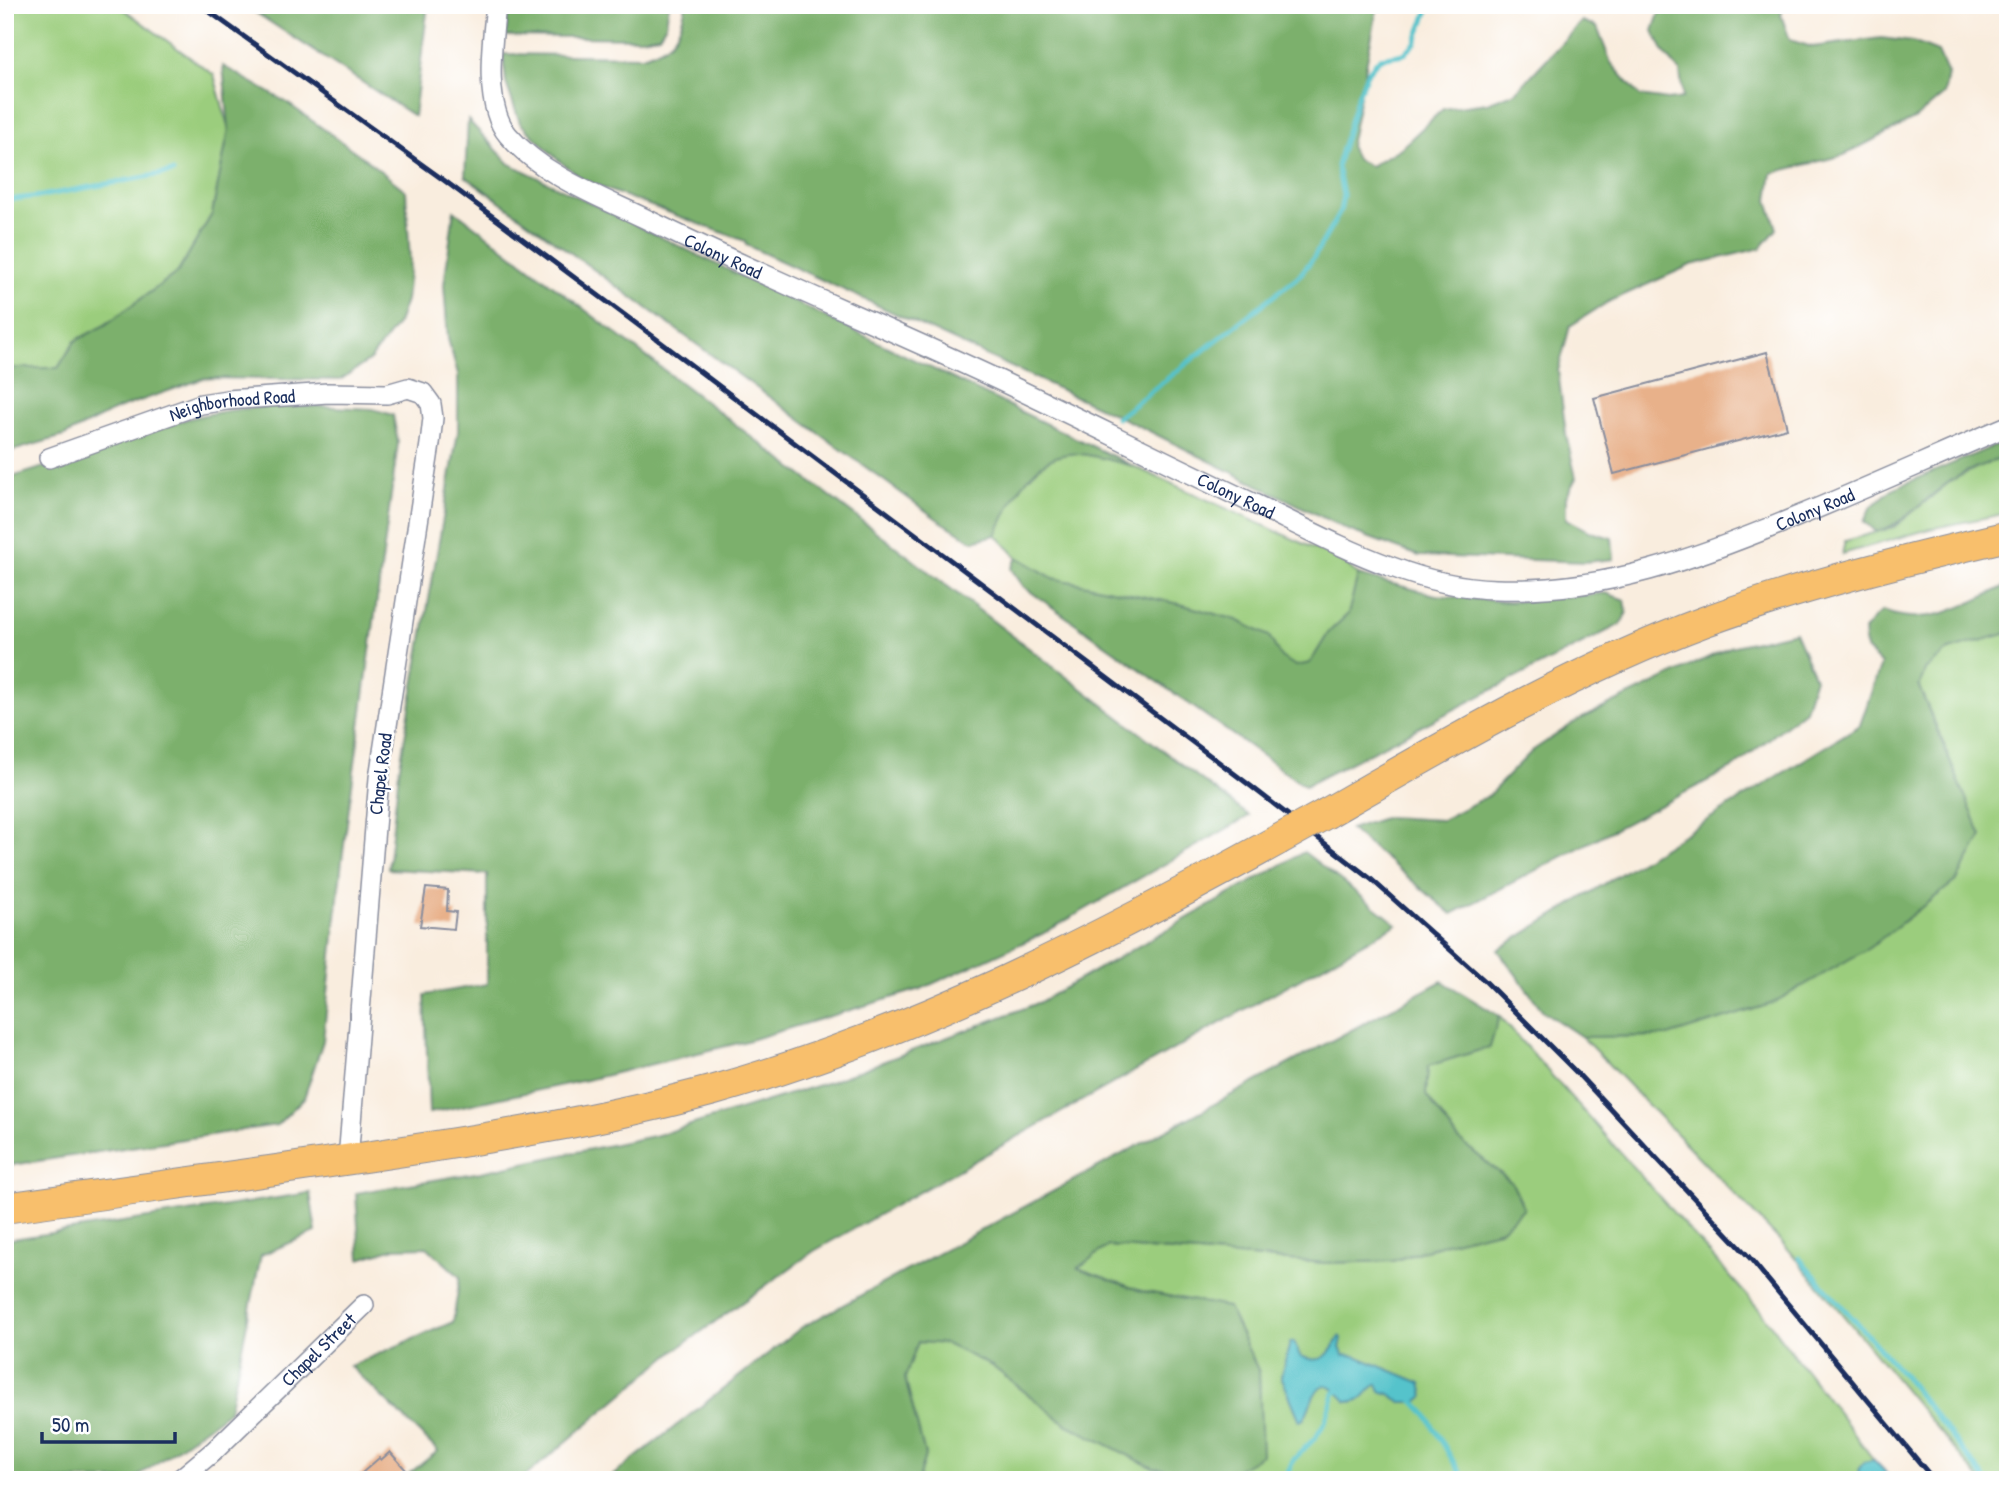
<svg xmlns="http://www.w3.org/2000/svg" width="2013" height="1485" viewBox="0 0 2013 1485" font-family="'Patrick Hand',sans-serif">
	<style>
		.green { fill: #9bcd7d; stroke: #5b7e6e; stroke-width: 2 }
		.forest { fill: #7cb06c; stroke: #4c7065; stroke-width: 2 }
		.water { fill: #55c3cb; stroke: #387994; stroke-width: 2 }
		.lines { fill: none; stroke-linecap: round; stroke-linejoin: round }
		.stream { stroke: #55c3cb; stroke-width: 5 }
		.building { fill: #e8b18a }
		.minor-casing { stroke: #8a8e9e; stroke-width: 22 }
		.highway-casing { stroke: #8a8e9e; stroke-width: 32 }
		.minor { stroke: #fff; stroke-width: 19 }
		.highway { stroke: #f8bf6c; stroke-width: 30 }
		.rail { stroke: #1b2f5e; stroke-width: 5 }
		.highway-bridge-casing { stroke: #8a8e9e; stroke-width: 32; stroke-linecap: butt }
		.highway-bridge { stroke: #f8bf6c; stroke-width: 30 }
		.labels { text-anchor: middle; stroke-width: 5; stroke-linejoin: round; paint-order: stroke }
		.street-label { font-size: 19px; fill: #1b2f5e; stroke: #fff }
	</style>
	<rect width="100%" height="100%" fill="#fff"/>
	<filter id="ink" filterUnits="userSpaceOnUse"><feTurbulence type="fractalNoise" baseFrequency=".0143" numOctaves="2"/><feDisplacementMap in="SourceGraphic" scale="14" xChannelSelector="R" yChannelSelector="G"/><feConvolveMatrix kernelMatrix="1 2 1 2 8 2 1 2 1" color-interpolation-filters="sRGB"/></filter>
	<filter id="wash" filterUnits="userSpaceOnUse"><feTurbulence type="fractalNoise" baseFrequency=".00686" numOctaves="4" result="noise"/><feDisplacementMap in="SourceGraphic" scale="28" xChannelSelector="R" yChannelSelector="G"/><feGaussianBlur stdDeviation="1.57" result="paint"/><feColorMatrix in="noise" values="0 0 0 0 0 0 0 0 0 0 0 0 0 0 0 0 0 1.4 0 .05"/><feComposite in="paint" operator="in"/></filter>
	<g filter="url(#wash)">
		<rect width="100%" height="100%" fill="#f9edde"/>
		<!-- green -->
		<g class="green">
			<polygon points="5,5 118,5 214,75 229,129 212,214 178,272 105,325 75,341 58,368 5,368"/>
			<polygon points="866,337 1133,466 1344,562 1358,575 1359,598 1329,695 1053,578 1017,557 996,535"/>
			<polygon points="2008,457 2008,513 1930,529 1842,554 1845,541 1894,527 1952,480 1984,464"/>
			<polygon points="2008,632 2008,1480 1980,1480 1789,1250 1582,1037 1668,1036 1949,756 1919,687 1925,670 1949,650"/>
			<polygon points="1499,1016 1758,1308 1874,1460 1893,1480 918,1480 925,1455 905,1377 918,1342 946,1343 992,1366 1066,1424 1226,1476 1261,1455 1259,1372 1228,1308 1141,1291 1077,1268 1108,1246 1326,1263 1393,1261 1446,1243 1512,1183 1458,1139 1426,1095 1428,1066 1490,1047"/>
		</g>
		<!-- forest -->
		<g class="forest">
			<polygon points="244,5 428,5 414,116"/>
			<polygon points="508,5 669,5 666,24 659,35 641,38 506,36"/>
			<path d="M686 5H1378L1350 146 1356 159 1370 166 1401 148 1443 109 1487 103 1516 92 1582 21 1597 27 1611 63 1640 96 1668 100 1683 98 1680 71 1665 54 1653 31 1662 5H1784L1781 15 1790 40 1812 47 1881 38 1913 42 1938 52 1948 74 1944 94 1916 118 1844 155 1772 173 1768 200 1777 229 1761 248 1691 265 1608 302 1570 326 1558 371 1566 434 1576 478 1566 497V519L1591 532 1612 538 1614 559 1585 562 1419 556 1348 530 1133 423 746 245 745 241 587 182 558 160 520 123 506 83 503 54 642 56C673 47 679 36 686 5Z"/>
			<polygon points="223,66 286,102 364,158 406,191 410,262 406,300 398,323 370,360 340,380 205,378 117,409 64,436 5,453 5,368 58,368 75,341 105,325 178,272 212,214 229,129"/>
			<path d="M468 120 510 164 1133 466C1116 462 1098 456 1080 454 1034 449 1011 502 996 535L973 541 937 519 465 176Z"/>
			<polygon points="454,210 1249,816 1042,934 921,989 743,1042 591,1079 429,1113 425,995 487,984 487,874 388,869 399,771 458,432 458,374 448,339 444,285"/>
			<path d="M316 406 373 409 393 415 398 443 342 860 323 1041 304 1098 277 1125 5 1166V479C82 458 163 417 241 409 266 406 292 407 316 406Z"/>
			<path d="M2008 440V457C1988 462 1969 469 1952 480 1926 497 1908 522 1877 532L1864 522 1870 508 1892 489Z"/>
			<polygon points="1017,557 1053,578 1180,604 1237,620 1269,636 1281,657 1296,666 1310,663 1329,632 1348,614 1358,575 1436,595 1509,602 1606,593 1625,600 1627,612 1621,624 1305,786 1024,587 1011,569"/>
			<path d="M2008 585V633L1949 650 1925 670 1919 687 1982 836 1957 880 1869 948 1771 1004 1668 1036 1582 1037 1543 1011 1498 950 1860 725 1881 664 1866 649 1864 631 1875 617 1883 611C1929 629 1967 604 2008 585Z"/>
			<polygon points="1795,632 1815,678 1805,710 1734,767 1452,914 1350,829 1387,817 1442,820 1488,796 1532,751 1578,720 1730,647"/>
			<polygon points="1304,852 1397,924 814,1251 670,1354 521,1480 401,1480 438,1451 350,1366 453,1322 460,1277 427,1247 395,1248 360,1259 356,1193 481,1172 658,1135 832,1081 1038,1003"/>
			<polygon points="1442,981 1499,1016 1490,1047 1428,1066 1426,1095 1458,1139 1512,1183 1524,1208 1502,1229 1446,1243 1393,1261 1326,1263 1108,1246 1078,1268 1141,1291 1228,1307 1259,1372 1262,1455 1226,1476 1153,1468 1066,1424 992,1366 946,1344 918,1342 905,1378 925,1455 918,1480 607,1480 802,1327"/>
			<polygon points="310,1193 316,1232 261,1255 229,1411 133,1480 12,1480 5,1466 5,1240"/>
		</g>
		<!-- water -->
		<g class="water">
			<path d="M1340 1336 1342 1338 1340 1348 1344 1355 1356 1356 1421 1383 1424 1396 1417 1402H1400L1390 1394 1380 1391 1377 1384C1362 1393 1368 1401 1347 1402 1318 1368 1316 1394 1304 1419L1300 1421 1281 1376 1290 1343 1294 1342 1300 1356C1325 1366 1330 1353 1340 1336Z"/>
			<polygon points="1874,1460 1893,1480 1862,1480 1858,1470 1864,1462"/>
		</g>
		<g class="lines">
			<!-- stream -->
			<g class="stream">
				<polyline points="5,200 41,196 173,172"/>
				<polyline points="1117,418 1300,275 1314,257 1340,212 1343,195 1337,166 1357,98 1367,73 1380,58 1404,54 1415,43 1430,5"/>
				<polyline points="1799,1258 1903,1375 1986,1480"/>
				<polyline points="1410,1397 1426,1414 1464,1480"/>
				<polyline points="1285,1480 1293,1460 1315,1438 1325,1422 1334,1394 1343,1388"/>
			</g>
		</g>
		<g id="blocks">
			<!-- building -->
			<g class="building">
				<polygon points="1767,352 1787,428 1614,474 1594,398"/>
				<polygon points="426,888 448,890 447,911 456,912 454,929 420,926"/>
				<polygon points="390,1452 406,1470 395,1480 354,1480 379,1458 381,1460"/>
			</g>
		</g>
	</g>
	<g filter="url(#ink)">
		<use href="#blocks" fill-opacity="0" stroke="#8a8e9e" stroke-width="2"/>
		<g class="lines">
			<defs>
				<g id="minor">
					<path id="s1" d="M496 5C492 42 483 105 508 135 542 175 598 196 644 218 763 277 887 327 1007 384 1093 425 1177 468 1263 508 1306 529 1348 551 1392 567 1426 580 1460 588 1496 589 1605 593 1697 558 1796 517 1867 488 1937 456 2008 426"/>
					<path id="s2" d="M49 458 201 404 227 400 328 393 387 394 408 388 423 393 431 404 433 418 430 444 379 778 348 1160"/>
					<path id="s3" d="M179 1480 215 1450 364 1305"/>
				</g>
				<g id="highway">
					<path d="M1327 813C1449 743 1574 670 1706 621 1805 585 1906 560 2008 536"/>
					<path d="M5 1208C129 1190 254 1174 378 1155 491 1138 603 1120 714 1090 914 1034 1097 940 1278 840"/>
				</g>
			</defs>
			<!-- minor casing -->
			<use href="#minor" class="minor-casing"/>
			<!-- highway casing -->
			<use href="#highway" class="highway-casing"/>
			<!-- minor -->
			<use href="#minor" class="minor"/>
			<!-- highway -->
			<use href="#highway" class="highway"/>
			<!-- rail -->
			<polyline class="rail" points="200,5 445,181 630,319 1248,784 1371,879 1485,981 1577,1073 1749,1257 1934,1480"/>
			<defs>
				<polyline id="highway-bridge" points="1278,840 1327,813"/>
			</defs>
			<!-- highway-bridge casing -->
			<use href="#highway-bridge" class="highway-bridge-casing"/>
			<!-- highway-bridge -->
			<use href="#highway-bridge" class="highway-bridge"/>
		</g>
	</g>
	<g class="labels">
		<!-- street labels -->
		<g class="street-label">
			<text dy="7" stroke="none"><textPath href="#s1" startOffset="382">Colony Road</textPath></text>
			<text dy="7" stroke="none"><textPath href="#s2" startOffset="192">Neighborhood Road</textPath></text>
			<text dy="7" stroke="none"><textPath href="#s1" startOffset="948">Colony Road</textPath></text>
			<text dy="7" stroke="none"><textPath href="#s1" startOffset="1558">Colony Road</textPath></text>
			<text transform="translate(380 774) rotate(-83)" y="7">Chapel Road</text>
			<text dy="7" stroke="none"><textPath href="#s3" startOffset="191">Chapel Street</textPath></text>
		</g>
	</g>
	<!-- margin -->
	<rect width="2013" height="1485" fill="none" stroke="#fff" stroke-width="28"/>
	<!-- scale -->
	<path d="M42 1432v10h133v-10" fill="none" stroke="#1b2f5e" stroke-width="3.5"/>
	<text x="52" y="1432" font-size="21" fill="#1b2f5e" stroke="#ffffff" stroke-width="5" paint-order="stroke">50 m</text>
</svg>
